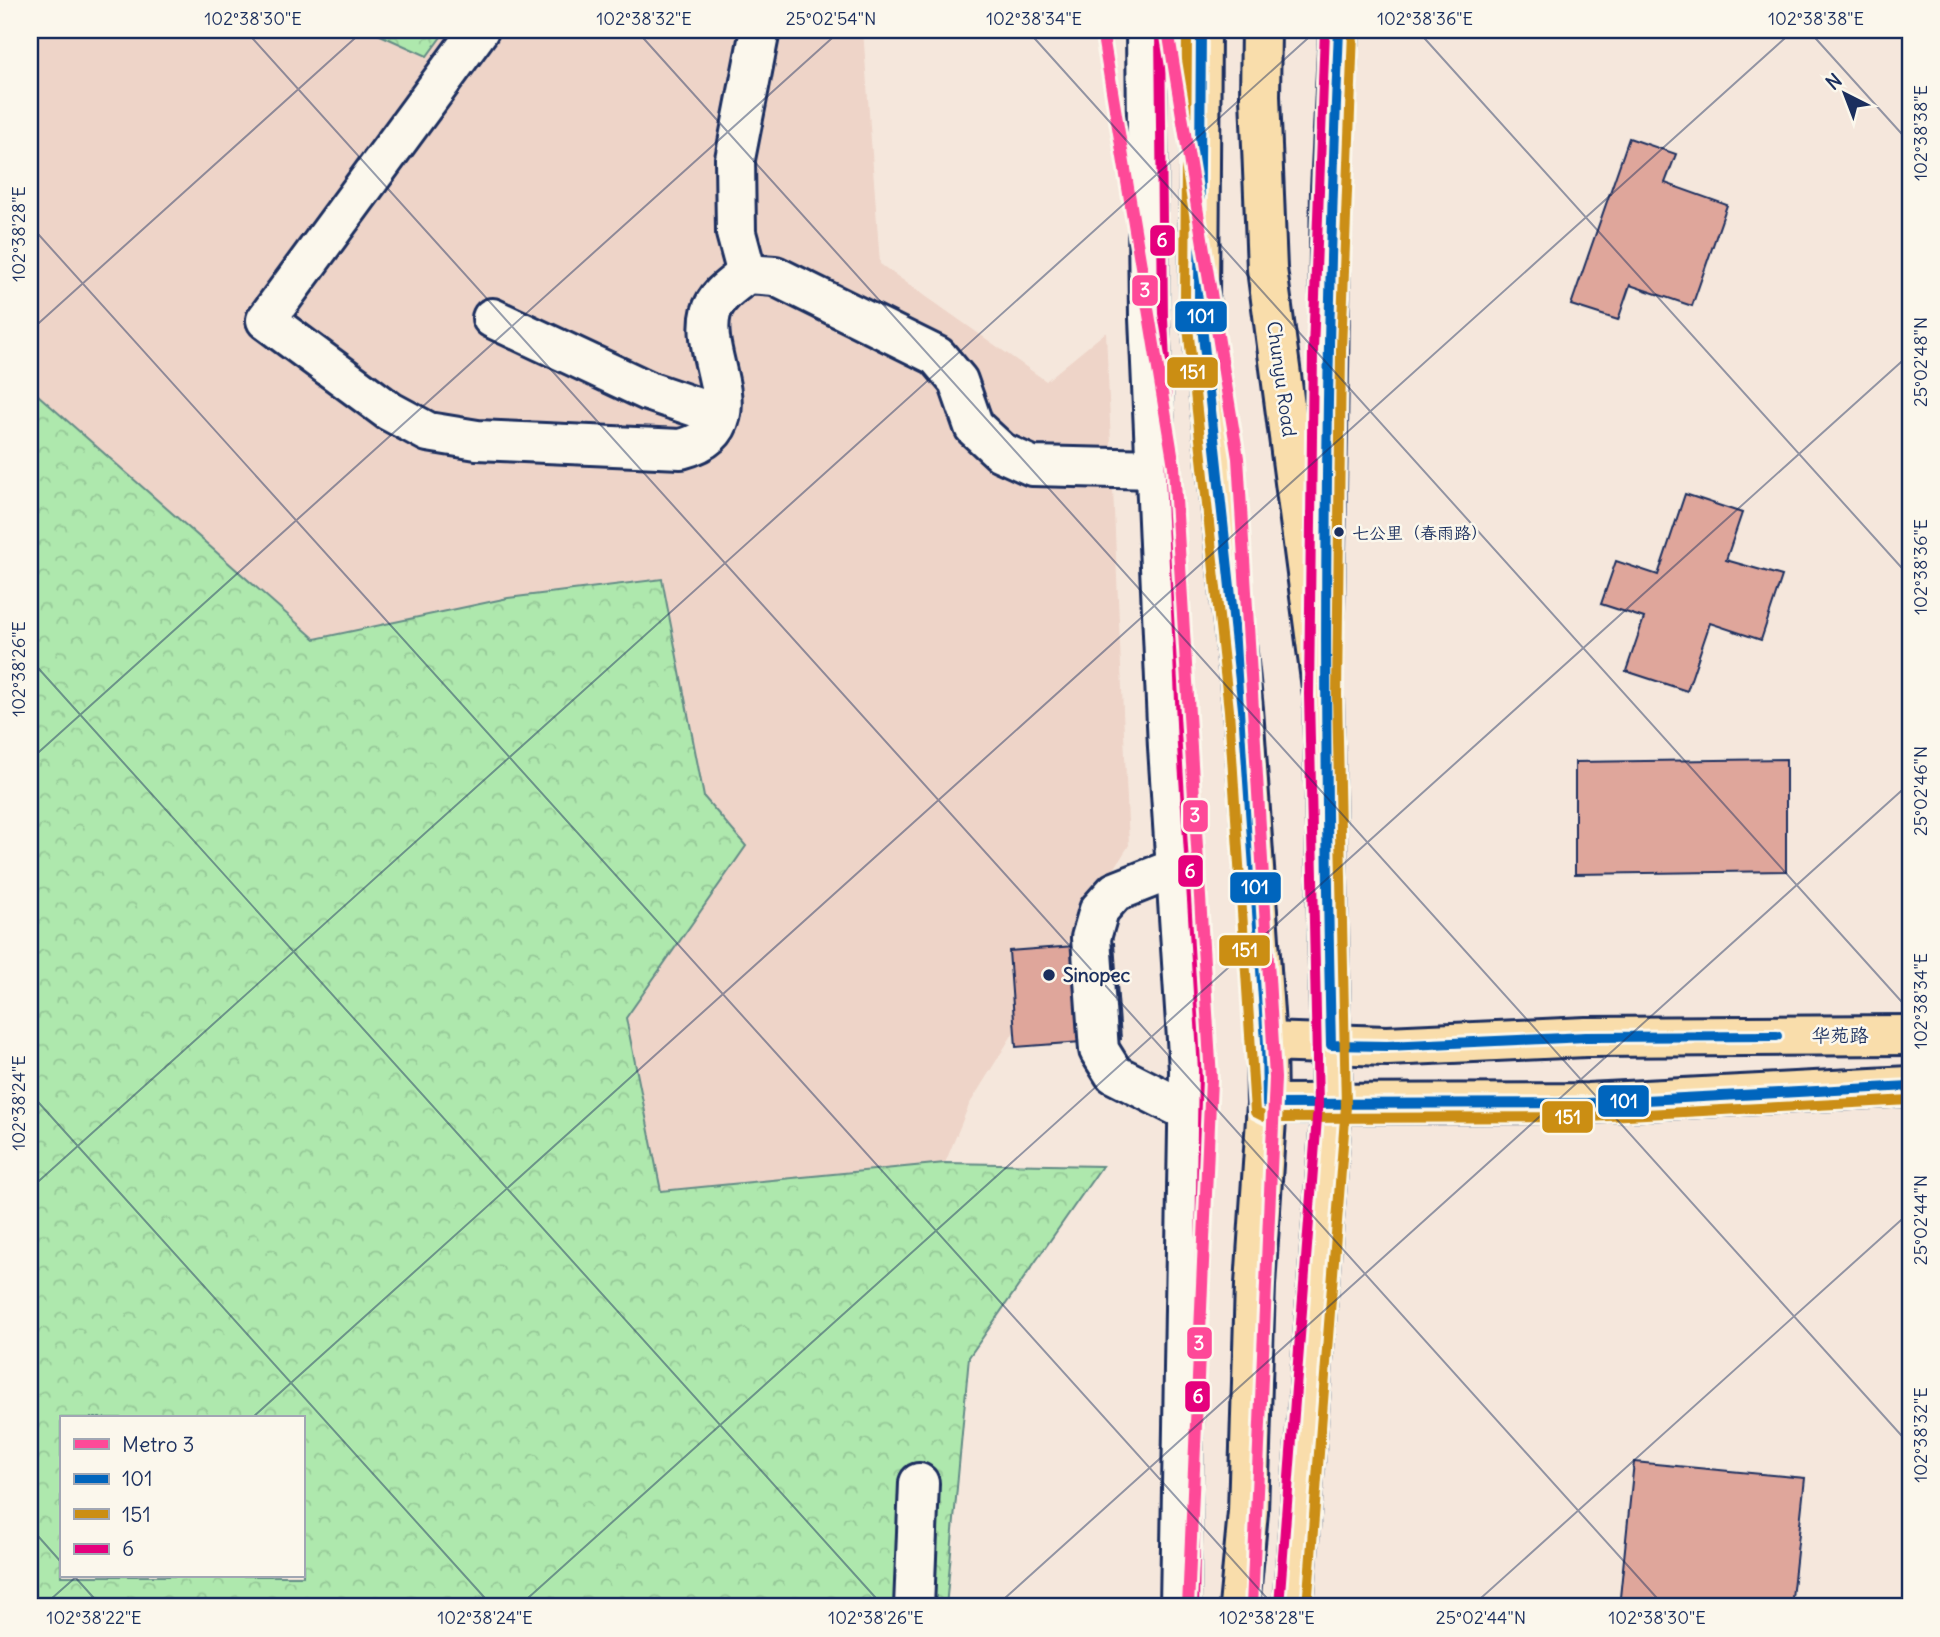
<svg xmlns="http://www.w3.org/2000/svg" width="1940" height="1637" viewBox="0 0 1940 1637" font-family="Delius,'LXGW WenKai TC',sans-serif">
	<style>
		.built { fill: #eed4c8 }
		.forest { fill: url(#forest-crowns); stroke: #648c86; stroke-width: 2; fill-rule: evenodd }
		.building { fill: #dfa69b; stroke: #1b2f5e; stroke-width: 2 }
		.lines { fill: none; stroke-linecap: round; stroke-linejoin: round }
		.minor-casing { stroke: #1b2f5e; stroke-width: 44 }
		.major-casing { stroke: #1b2f5e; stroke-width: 44 }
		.minor { stroke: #fbf7ec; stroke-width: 38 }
		.major { stroke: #f9ddab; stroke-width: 38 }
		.bus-1-casing { stroke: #fbf7ec; stroke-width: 16 }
		.bus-2-casing { stroke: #fbf7ec; stroke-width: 16 }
		.bus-3-casing { stroke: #fbf7ec; stroke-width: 16 }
		.bus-1 { stroke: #0065bd; stroke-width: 10 }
		.bus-2 { stroke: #cb8e13; stroke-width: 10 }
		.bus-3 { stroke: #e5007d; stroke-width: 10 }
		.metro-1-casing { stroke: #fbf7ec; stroke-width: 18 }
		.metro-1 { stroke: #fe4998; stroke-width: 12 }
		.ticks { fill: none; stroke: #1b2f5e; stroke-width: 2; stroke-opacity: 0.45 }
		.bus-dot { fill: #1b2f5e; stroke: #fbf7ec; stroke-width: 2.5 }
		.labels { text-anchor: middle; stroke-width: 5; stroke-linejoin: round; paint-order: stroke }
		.bus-label { font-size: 17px; fill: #1b2f5e; stroke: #fbf7ec; text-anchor: start }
		.street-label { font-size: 19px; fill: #1b2f5e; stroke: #fbf7ec }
		.poi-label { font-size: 19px; font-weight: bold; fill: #1b2f5e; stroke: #fbf7ec; text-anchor: start }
		.line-badge { stroke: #fbf7ec; stroke-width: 2.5 }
		.badge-label { font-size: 19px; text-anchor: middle; font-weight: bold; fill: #fff }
		.neatline { fill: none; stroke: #1b2f5e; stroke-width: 2.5 }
		.ticks-label { font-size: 18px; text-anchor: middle; fill: #1b2f5e }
	</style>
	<defs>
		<pattern id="forest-crowns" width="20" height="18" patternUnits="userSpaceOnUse" patternTransform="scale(1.75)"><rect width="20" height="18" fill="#aee8ad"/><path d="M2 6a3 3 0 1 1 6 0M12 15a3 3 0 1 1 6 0" fill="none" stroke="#95c797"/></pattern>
	</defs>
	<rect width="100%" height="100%" fill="#f5e7dc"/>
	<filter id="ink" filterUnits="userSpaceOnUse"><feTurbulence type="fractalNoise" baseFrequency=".0143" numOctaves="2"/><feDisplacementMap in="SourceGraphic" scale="14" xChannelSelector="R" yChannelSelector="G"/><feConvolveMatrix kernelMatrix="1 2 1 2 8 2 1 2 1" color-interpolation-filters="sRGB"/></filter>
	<g filter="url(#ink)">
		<!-- built -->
		<polygon class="built" points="30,30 369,30 427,56 446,30 863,30 880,264 1046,381 1106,332 1129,845 969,1105 945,1163 661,1191 626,1018 746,846 704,797 662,579 508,598 315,639 31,391"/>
		<!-- forest -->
		<g class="forest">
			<polygon points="369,30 446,30 427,56"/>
			<path d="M30 388 315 639 508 598 662 579 704 797 746 846 626 1018 661 1191 945 1163 1102 1166 969 1357 946 1607H30ZM61 1418H303V1576H61Z"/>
		</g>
		<!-- building -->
		<g class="building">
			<polygon points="1629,138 1676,154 1665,183 1727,205 1692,306 1630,285 1618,320 1571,305"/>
			<polygon points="1685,494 1742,513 1726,560 1782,576 1761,640 1710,623 1687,691 1626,671 1644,618 1601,604 1616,561 1658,575"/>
			<polygon points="1786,759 1786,871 1575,874 1575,762"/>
			<polygon points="1114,943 1121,1039 1016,1047 1009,951"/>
			<polygon points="1634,1462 1805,1478 1791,1607 1619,1607"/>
		</g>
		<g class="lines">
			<defs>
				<g id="minor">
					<path d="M479 30 266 320 389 411 428 432 477 440 681 449C759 428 699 360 711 313 716 295 733 285 747 274L775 276 937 356 958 381 974 427 1001 452 1032 466 1157 469"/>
					<polyline points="1146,30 1149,318 1168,747 1189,1070 1180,1607"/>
					<polyline points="747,274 736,233 735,159 760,30"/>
					<polyline points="492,318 648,391 719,415"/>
					<polyline points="1324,613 1331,189 1339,30"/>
					<polyline points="1176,868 1115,892 1099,910 1091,938 1099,1050 1114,1074 1189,1112"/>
					<polyline points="914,1607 919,1483"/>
				</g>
				<g id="major">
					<polyline points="1201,30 1199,298 1243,709 1266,1042 1267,1104 1255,1285 1248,1512 1239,1607"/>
					<polyline points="1261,30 1260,96 1267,269 1323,695 1332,1105 1293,1607"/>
					<polyline points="1266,1042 1387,1046 1586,1037 1910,1035"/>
					<polyline points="1267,1104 1588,1103 1910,1086"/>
				</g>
			</defs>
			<!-- minor casing -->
			<use href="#minor" class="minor-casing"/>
			<!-- major casing -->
			<use href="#major" class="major-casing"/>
			<!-- minor -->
			<use href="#minor" class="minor"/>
			<!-- major -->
			<use href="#major" class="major"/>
			<defs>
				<g id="bus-1">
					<polyline points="1201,30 1199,298 1243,709 1266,1042 1267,1104 1588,1103 1910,1086"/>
					<path d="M1339 30C1324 368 1323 706 1331 1045L1387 1046 1586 1037 1777 1036"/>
				</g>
				<g id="bus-2">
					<polyline points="1187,30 1185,299 1229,710 1255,1112 1267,1118 1589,1117 1910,1100"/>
					<polyline points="1307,1607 1346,1106 1337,695 1341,350 1353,31"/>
				</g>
				<g id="bus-3">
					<polyline points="1160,30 1163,318 1182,746 1203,1070 1194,1607"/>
					<polyline points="1279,1606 1318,1105 1309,695 1313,350 1325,30"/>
				</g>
			</defs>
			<!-- bus-1 casing -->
			<use href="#bus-1" class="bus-1-casing"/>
			<!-- bus-2 casing -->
			<use href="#bus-2" class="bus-2-casing"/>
			<!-- bus-3 casing -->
			<use href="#bus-3" class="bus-3-casing"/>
			<!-- bus-1 -->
			<use href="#bus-1" class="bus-1"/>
			<!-- bus-2 -->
			<use href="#bus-2" class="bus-2"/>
			<!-- bus-3 -->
			<use href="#bus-3" class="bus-3"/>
			<defs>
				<g id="metro-1">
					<polyline points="1102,30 1174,466 1211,1079 1188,1607"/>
					<polyline points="1168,30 1238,458 1275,1078 1252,1607"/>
				</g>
			</defs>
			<!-- metro-1 casing -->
			<use href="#metro-1" class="metro-1-casing"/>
			<!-- metro-1 -->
			<use href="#metro-1" class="metro-1"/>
		</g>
	</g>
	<!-- ticks -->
	<path class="ticks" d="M245 30 1665 1607M636 30 1910 1445M1027 30 1910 1011M1417 30 1910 577M1808 30 1910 143M30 225 1275 1607M30 331 364 30M30 659 884 1607M30 760 841 30M30 1093 493 1607M30 1189 1317 30M252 1418 1794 30M30 1527 61 1562M74 1576 102 1607M42 1607 77 1576M518 1607 1910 354M995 1607 1910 783M1471 1607 1910 1212"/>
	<!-- markers -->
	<g class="bus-dot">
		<circle cx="1339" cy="532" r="6"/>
		<circle cx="1049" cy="975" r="7"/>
	</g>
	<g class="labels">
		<!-- bus labels -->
		<g class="bus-label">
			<text x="1352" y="539">七公里（春雨路）</text>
		</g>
		<!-- street labels -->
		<g class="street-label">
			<text transform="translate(1282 379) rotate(82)" y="7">Chunyu Road</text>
			<text x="1840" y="1042">华苑路</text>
		</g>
		<!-- poi labels -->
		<g class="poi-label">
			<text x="1063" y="982">Sinopec</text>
		</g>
	</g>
	<g class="line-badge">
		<rect x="1149" y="224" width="27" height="33" rx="7" fill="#e5007d"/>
		<rect x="1131" y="274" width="28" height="33" rx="7" fill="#fe4998"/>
		<rect x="1174" y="300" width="54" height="33" rx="7" fill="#0065bd"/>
		<rect x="1166" y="356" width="53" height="33" rx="7" fill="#cb8e13"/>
		<rect x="1182" y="799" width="27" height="34" rx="7" fill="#fe4998"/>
		<rect x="1177" y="854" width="27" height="34" rx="7" fill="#e5007d"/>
		<rect x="1229" y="871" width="53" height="33" rx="7" fill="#0065bd"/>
		<rect x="1218" y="934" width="53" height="33" rx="7" fill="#cb8e13"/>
		<rect x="1597" y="1084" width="53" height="34" rx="7" fill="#0065bd"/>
		<rect x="1541" y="1100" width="53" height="34" rx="7" fill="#cb8e13"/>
		<rect x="1186" y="1326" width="27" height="34" rx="7" fill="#fe4998"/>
		<rect x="1184" y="1380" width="27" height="33" rx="7" fill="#e5007d"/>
	</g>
	<g class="badge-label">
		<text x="1162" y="247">6</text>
		<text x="1145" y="297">3</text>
		<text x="1201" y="323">101</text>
		<text x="1193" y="379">151</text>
		<text x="1195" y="822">3</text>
		<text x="1190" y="878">6</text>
		<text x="1255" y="894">101</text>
		<text x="1245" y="957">151</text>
		<text x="1624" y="1108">101</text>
		<text x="1568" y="1124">151</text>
		<text x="1199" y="1350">3</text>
		<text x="1198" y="1403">6</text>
	</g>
	<!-- margin -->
	<rect width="1940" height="1637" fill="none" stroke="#fbf7ec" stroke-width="77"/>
	<!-- legend -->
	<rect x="60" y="1416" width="245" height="161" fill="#fbf7ec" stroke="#a1a7b3" stroke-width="2"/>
	<rect x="74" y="1439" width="35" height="10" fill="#fe4998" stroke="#a1a7b3" stroke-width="2"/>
	<text x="122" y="1452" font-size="21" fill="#1b2f5e">Metro 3</text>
	<rect x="74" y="1474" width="35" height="10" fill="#0065bd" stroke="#a1a7b3" stroke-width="2"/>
	<text x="122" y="1486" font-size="21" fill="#1b2f5e">101</text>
	<rect x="74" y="1509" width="35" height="10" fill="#cb8e13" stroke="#a1a7b3" stroke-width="2"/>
	<text x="122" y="1522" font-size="21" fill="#1b2f5e">151</text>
	<rect x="74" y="1544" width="35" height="10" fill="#e5007d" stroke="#a1a7b3" stroke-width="2"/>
	<text x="122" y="1556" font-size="21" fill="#1b2f5e">6</text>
	<!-- north arrow -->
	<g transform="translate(1845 94) rotate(318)" stroke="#fbf7ec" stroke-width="5" paint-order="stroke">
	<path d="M0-5L12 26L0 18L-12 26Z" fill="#1b2f5e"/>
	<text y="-10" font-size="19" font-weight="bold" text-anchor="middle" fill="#1b2f5e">N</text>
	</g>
	<rect x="38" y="38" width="1864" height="1560" class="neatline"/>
	<g class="ticks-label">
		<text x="253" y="25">102°38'30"E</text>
		<text x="644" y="25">102°38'32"E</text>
		<text x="831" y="25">25°02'54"N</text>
		<text x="1034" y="25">102°38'34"E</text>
		<text x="1425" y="25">102°38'36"E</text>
		<text x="1816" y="25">102°38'38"E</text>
		<text transform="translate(1921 133) rotate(-90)" y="6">102°38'38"E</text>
		<text transform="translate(19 234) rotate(-90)" y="6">102°38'28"E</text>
		<text transform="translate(1921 362) rotate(-90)" y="6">25°02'48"N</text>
		<text transform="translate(1921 567) rotate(-90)" y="6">102°38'36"E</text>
		<text transform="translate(19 669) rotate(-90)" y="6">102°38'26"E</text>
		<text transform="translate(1921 791) rotate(-90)" y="6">25°02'46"N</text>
		<text transform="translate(1921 1001) rotate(-90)" y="6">102°38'34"E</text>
		<text transform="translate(19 1103) rotate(-90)" y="6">102°38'24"E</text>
		<text transform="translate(1921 1220) rotate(-90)" y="6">25°02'44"N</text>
		<text transform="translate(1921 1435) rotate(-90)" y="6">102°38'32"E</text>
		<text x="94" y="1624">102°38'22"E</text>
		<text x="485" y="1624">102°38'24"E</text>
		<text x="876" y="1624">102°38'26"E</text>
		<text x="1267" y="1624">102°38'28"E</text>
		<text x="1481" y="1624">25°02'44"N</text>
		<text x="1657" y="1624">102°38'30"E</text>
	</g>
</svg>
